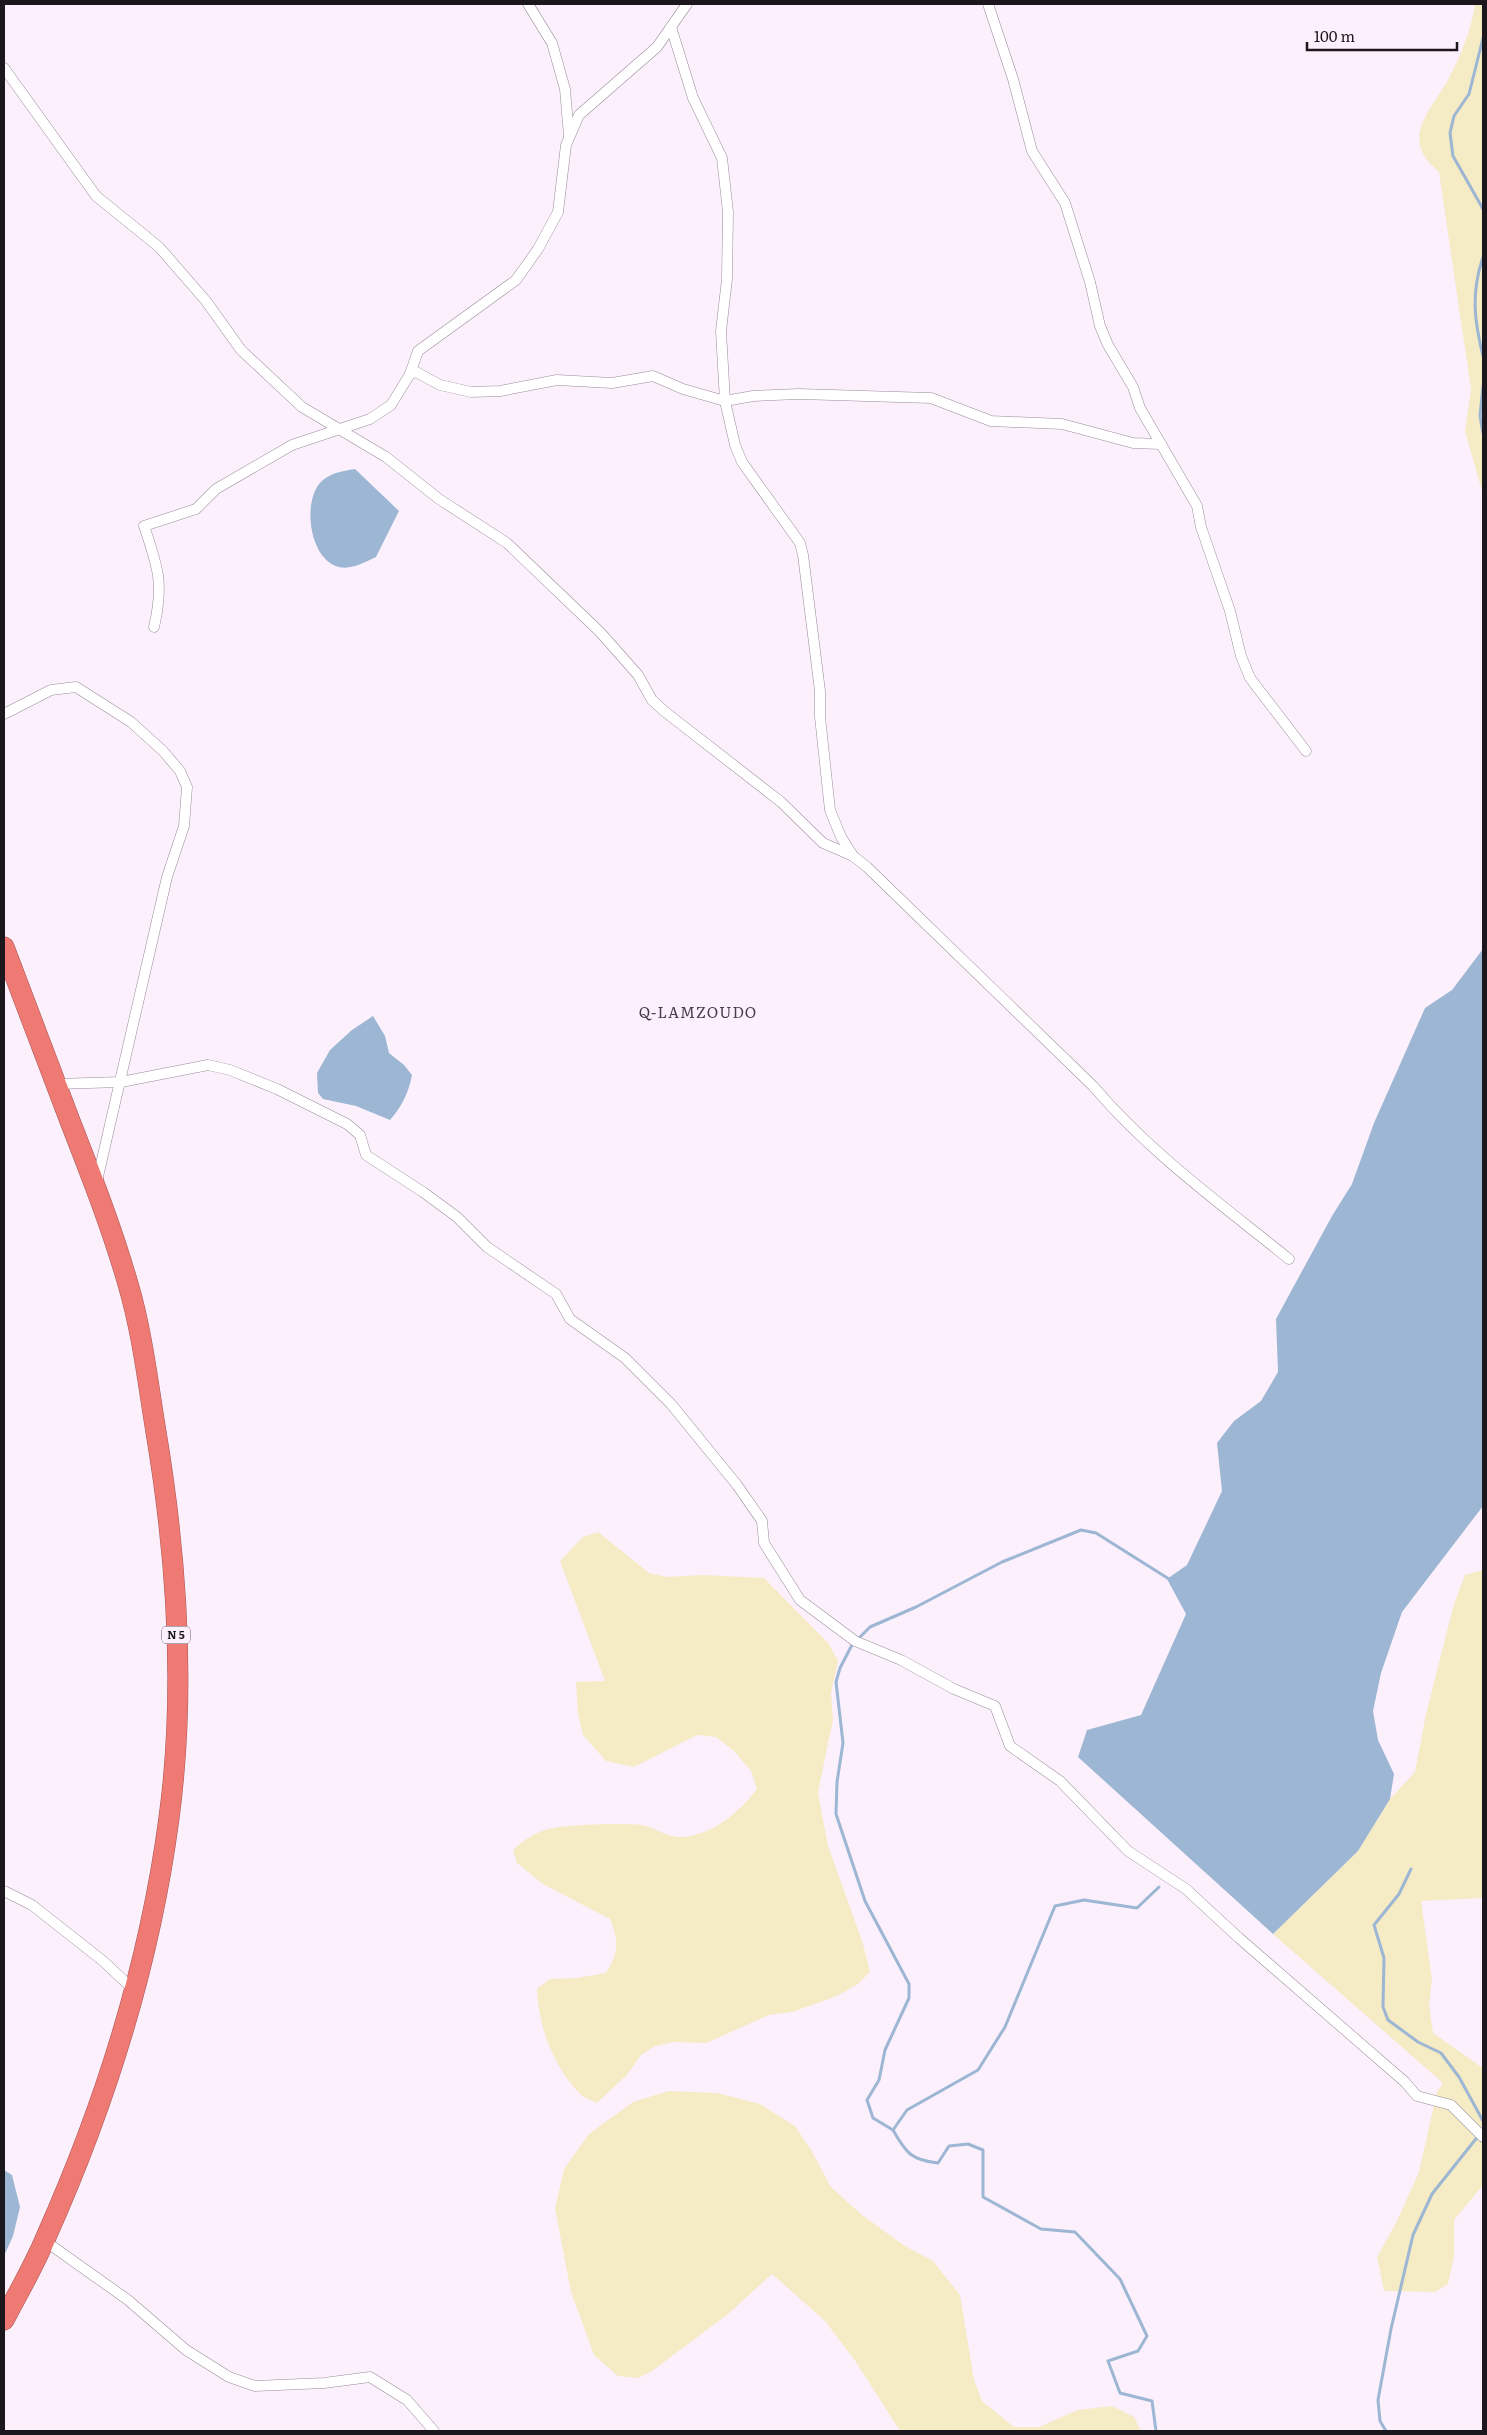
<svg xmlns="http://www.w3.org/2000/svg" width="1487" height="2435" viewBox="0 0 1487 2435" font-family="Literata,serif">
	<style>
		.sand { fill: #f5ebc5 }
		.water { fill: #9cb6d3 }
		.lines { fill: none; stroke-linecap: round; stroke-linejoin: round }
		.stream { stroke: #9cb6d3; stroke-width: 3 }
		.street-casing { stroke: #998c9b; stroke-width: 11 }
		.highway-casing { stroke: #a55755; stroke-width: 21 }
		.street { stroke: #fff; stroke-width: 10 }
		.highway { stroke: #ef7a74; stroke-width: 20 }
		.labels { text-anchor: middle; stroke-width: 4; stroke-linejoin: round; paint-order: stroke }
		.shield { fill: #fcf0fd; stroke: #5f5860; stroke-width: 1 }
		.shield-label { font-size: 11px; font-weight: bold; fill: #1c171c }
		.quarter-label { font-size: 15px; letter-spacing: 1px; fill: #493d4a; stroke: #fcf0fd }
	</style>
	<rect width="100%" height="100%" fill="#fcf0fd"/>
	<!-- sand -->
	<g class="sand">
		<path d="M1475 4H1483V494L1465 431 1471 389 1439 172C1399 138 1429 114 1448 80 1460 57 1472 29 1475 4Z"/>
		<path d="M598 1532 649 1573 668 1577 703 1575 764 1578 829 1644 838 1661 831 1693 833 1719 818 1793 828 1846 863 1944 870 1972 858 1984 837 1996 792 2012 769 2015 706 2043 674 2042 655 2046 641 2055 627 2075 597 2103C592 2100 584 2098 580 2094 554 2067 538 2027 537 1989L550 1979 577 1978 606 1973C619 1951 619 1943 610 1919L543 1884 517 1863 513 1850C520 1843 533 1834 542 1831 560 1824 622 1823 641 1825 654 1827 665 1836 678 1837 709 1838 739 1813 757 1789L751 1771 734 1751 716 1737 697 1735 634 1767 606 1761 583 1735 578 1714 576 1682 605 1681 560 1561 583 1537Z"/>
		<polygon points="1483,1570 1483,1898 1421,1901 1432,1979 1429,2005 1433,2033 1483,2068 1483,2185 1454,2220 1454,2256 1448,2284 1435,2292 1384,2291 1377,2257 1397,2221 1419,2172 1437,2092 1443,2083 1273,1934 1358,1851 1390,1799 1415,1772 1426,1714 1454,1604 1465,1575"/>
		<polygon points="668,2091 717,2093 760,2104 795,2126 811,2150 831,2187 862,2215 905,2246 933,2261 960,2295 974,2380 982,2401 1014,2427 1039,2427 1078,2410 1112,2406 1134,2417 1141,2431 900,2431 856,2362 825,2321 772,2274 728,2314 652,2371 638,2378 618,2376 594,2355 571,2292 555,2209 564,2169 589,2134 633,2102"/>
	</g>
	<!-- water -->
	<g class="water">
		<path d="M355 469 399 511 376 557C365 562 351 570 339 567 310 560 302 504 320 483 329 473 342 471 355 469Z"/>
		<polygon points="1483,949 1483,1506 1402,1612 1381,1673 1373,1711 1378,1740 1394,1774 1390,1799 1358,1851 1273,1934 1078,1757 1087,1730 1141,1715 1186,1614 1167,1579 1187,1565 1222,1491 1217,1443 1234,1421 1261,1401 1278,1372 1276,1319 1332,1216 1352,1184 1374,1123 1425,1008 1452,990"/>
		<path d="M373 1016 385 1036 389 1053 404 1065 412 1075C409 1092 401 1108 390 1120L356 1106 323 1099 318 1093 317 1073 330 1050 352 1030Z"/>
		<polygon points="4,2170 12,2175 20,2207 13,2236 4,2256"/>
	</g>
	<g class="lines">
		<!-- stream -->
		<g class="stream">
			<polyline points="1483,38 1469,94 1454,116 1450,133 1453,156 1483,209"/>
			<path d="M1483 257C1471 292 1474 320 1483 356"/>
			<polyline points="1483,386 1480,416 1483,433"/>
			<polyline points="858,1639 870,1627 916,1607 1002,1562 1081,1530 1096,1533 1169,1579"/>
			<polyline points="853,1643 840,1668 836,1682 843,1743 837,1782 836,1814 865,1901 909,1984 909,1998 885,2050 879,2080 867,2100 873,2118 893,2130"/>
			<polyline points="1411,1869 1399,1894 1374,1925 1384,1958 1383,2007 1388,2020 1418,2042 1441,2053 1459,2077 1483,2121"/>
			<path d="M1156 2431 1152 2401 1120 2393 1108 2361 1138 2351 1147 2336 1120 2279 1075 2232 1041 2229 983 2197V2150L968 2144 949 2146 938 2163C911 2160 906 2153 893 2130L907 2110 978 2070 1005 2027 1055 1906 1084 1900 1137 1908 1159 1887"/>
			<polyline points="1386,2431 1380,2421 1378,2400 1391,2329 1413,2235 1432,2194 1479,2135"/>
		</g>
		<defs>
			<g id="street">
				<polyline points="528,4 552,43 565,89 569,136"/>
				<polyline points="988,4 1013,79 1032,151 1065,203 1090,282 1100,326 1108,345 1133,387 1140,408 1197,506 1201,527 1230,611 1241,656 1250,678 1306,751"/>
				<polyline points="671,27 693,98 722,158 728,212 727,279 721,331 725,401 735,445 742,462 800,543 803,555 820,691 820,717 830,810 841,837 853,856"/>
				<path d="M4 68 96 196 159 247 206 301 241 350 302 407 386 457 439 499 507 543 600 632 638 675 652 700 664 711 781 802 823 843 853 856 867 867 1093 1086C1150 1153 1221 1204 1289 1259"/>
				<polyline points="410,374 418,351 516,280 538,249 558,212 566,145 579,115 657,47 687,4"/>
				<path d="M154 627C164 584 158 567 144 526L196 509 216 489 292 445 370 419 391 405 410 374 416 372 440 385 471 392 500 391 557 380 612 383 653 376 683 389 725 401 753 396 799 394 931 398 991 421 1062 424 1133 443 1161 444"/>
				<polyline points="4,714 51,690 76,687 131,722 163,751 180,771 187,787 184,826 167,877 97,1181"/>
				<polyline points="56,1084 121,1082 208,1065 230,1070 277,1089 347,1124 360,1135 366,1155 423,1192 457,1217 487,1247 556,1294 570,1319 625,1358 671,1404 737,1485 762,1521 764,1543 800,1600 855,1641 901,1660 954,1689 995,1706 1010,1746 1060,1781 1128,1851 1186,1889 1239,1938 1405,2082 1417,2096 1451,2105 1483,2137"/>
				<polyline points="4,1891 32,1905 103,1961 134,1990"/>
				<polyline points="45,2241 128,2300 186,2350 229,2377 255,2386 324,2383 370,2377 407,2400 434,2431"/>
			</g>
			<path id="highway" d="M4 947C26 1005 48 1063 70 1121 91 1175 112 1228 128 1284 142 1331 148 1383 156 1432 177 1558 186 1691 169 1818 150 1962 105 2105 46 2237 34 2266 18 2293 4 2320"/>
		</defs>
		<!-- street casing -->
		<use href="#street" class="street-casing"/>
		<!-- highway casing -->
		<use href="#highway" class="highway-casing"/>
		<!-- street -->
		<use href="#street" class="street"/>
		<!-- highway -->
		<use href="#highway" class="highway"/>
	</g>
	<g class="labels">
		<!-- shield labels -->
		<rect class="shield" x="162" y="1626.5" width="28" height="17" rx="4"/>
		<g class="shield-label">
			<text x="176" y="1639">N 5</text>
		</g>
		<!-- quarter labels -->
		<g class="quarter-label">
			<text x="698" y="1018">Q-LAMZOUDO</text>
		</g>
	</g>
	<!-- border -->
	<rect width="1487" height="2435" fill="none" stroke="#1c171c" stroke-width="10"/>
	<!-- scale -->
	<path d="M1307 42v8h150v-8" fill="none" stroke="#1c171c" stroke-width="2.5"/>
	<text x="1314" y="42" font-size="15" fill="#1c171c" stroke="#fcf0fd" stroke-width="4" paint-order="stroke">100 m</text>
</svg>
